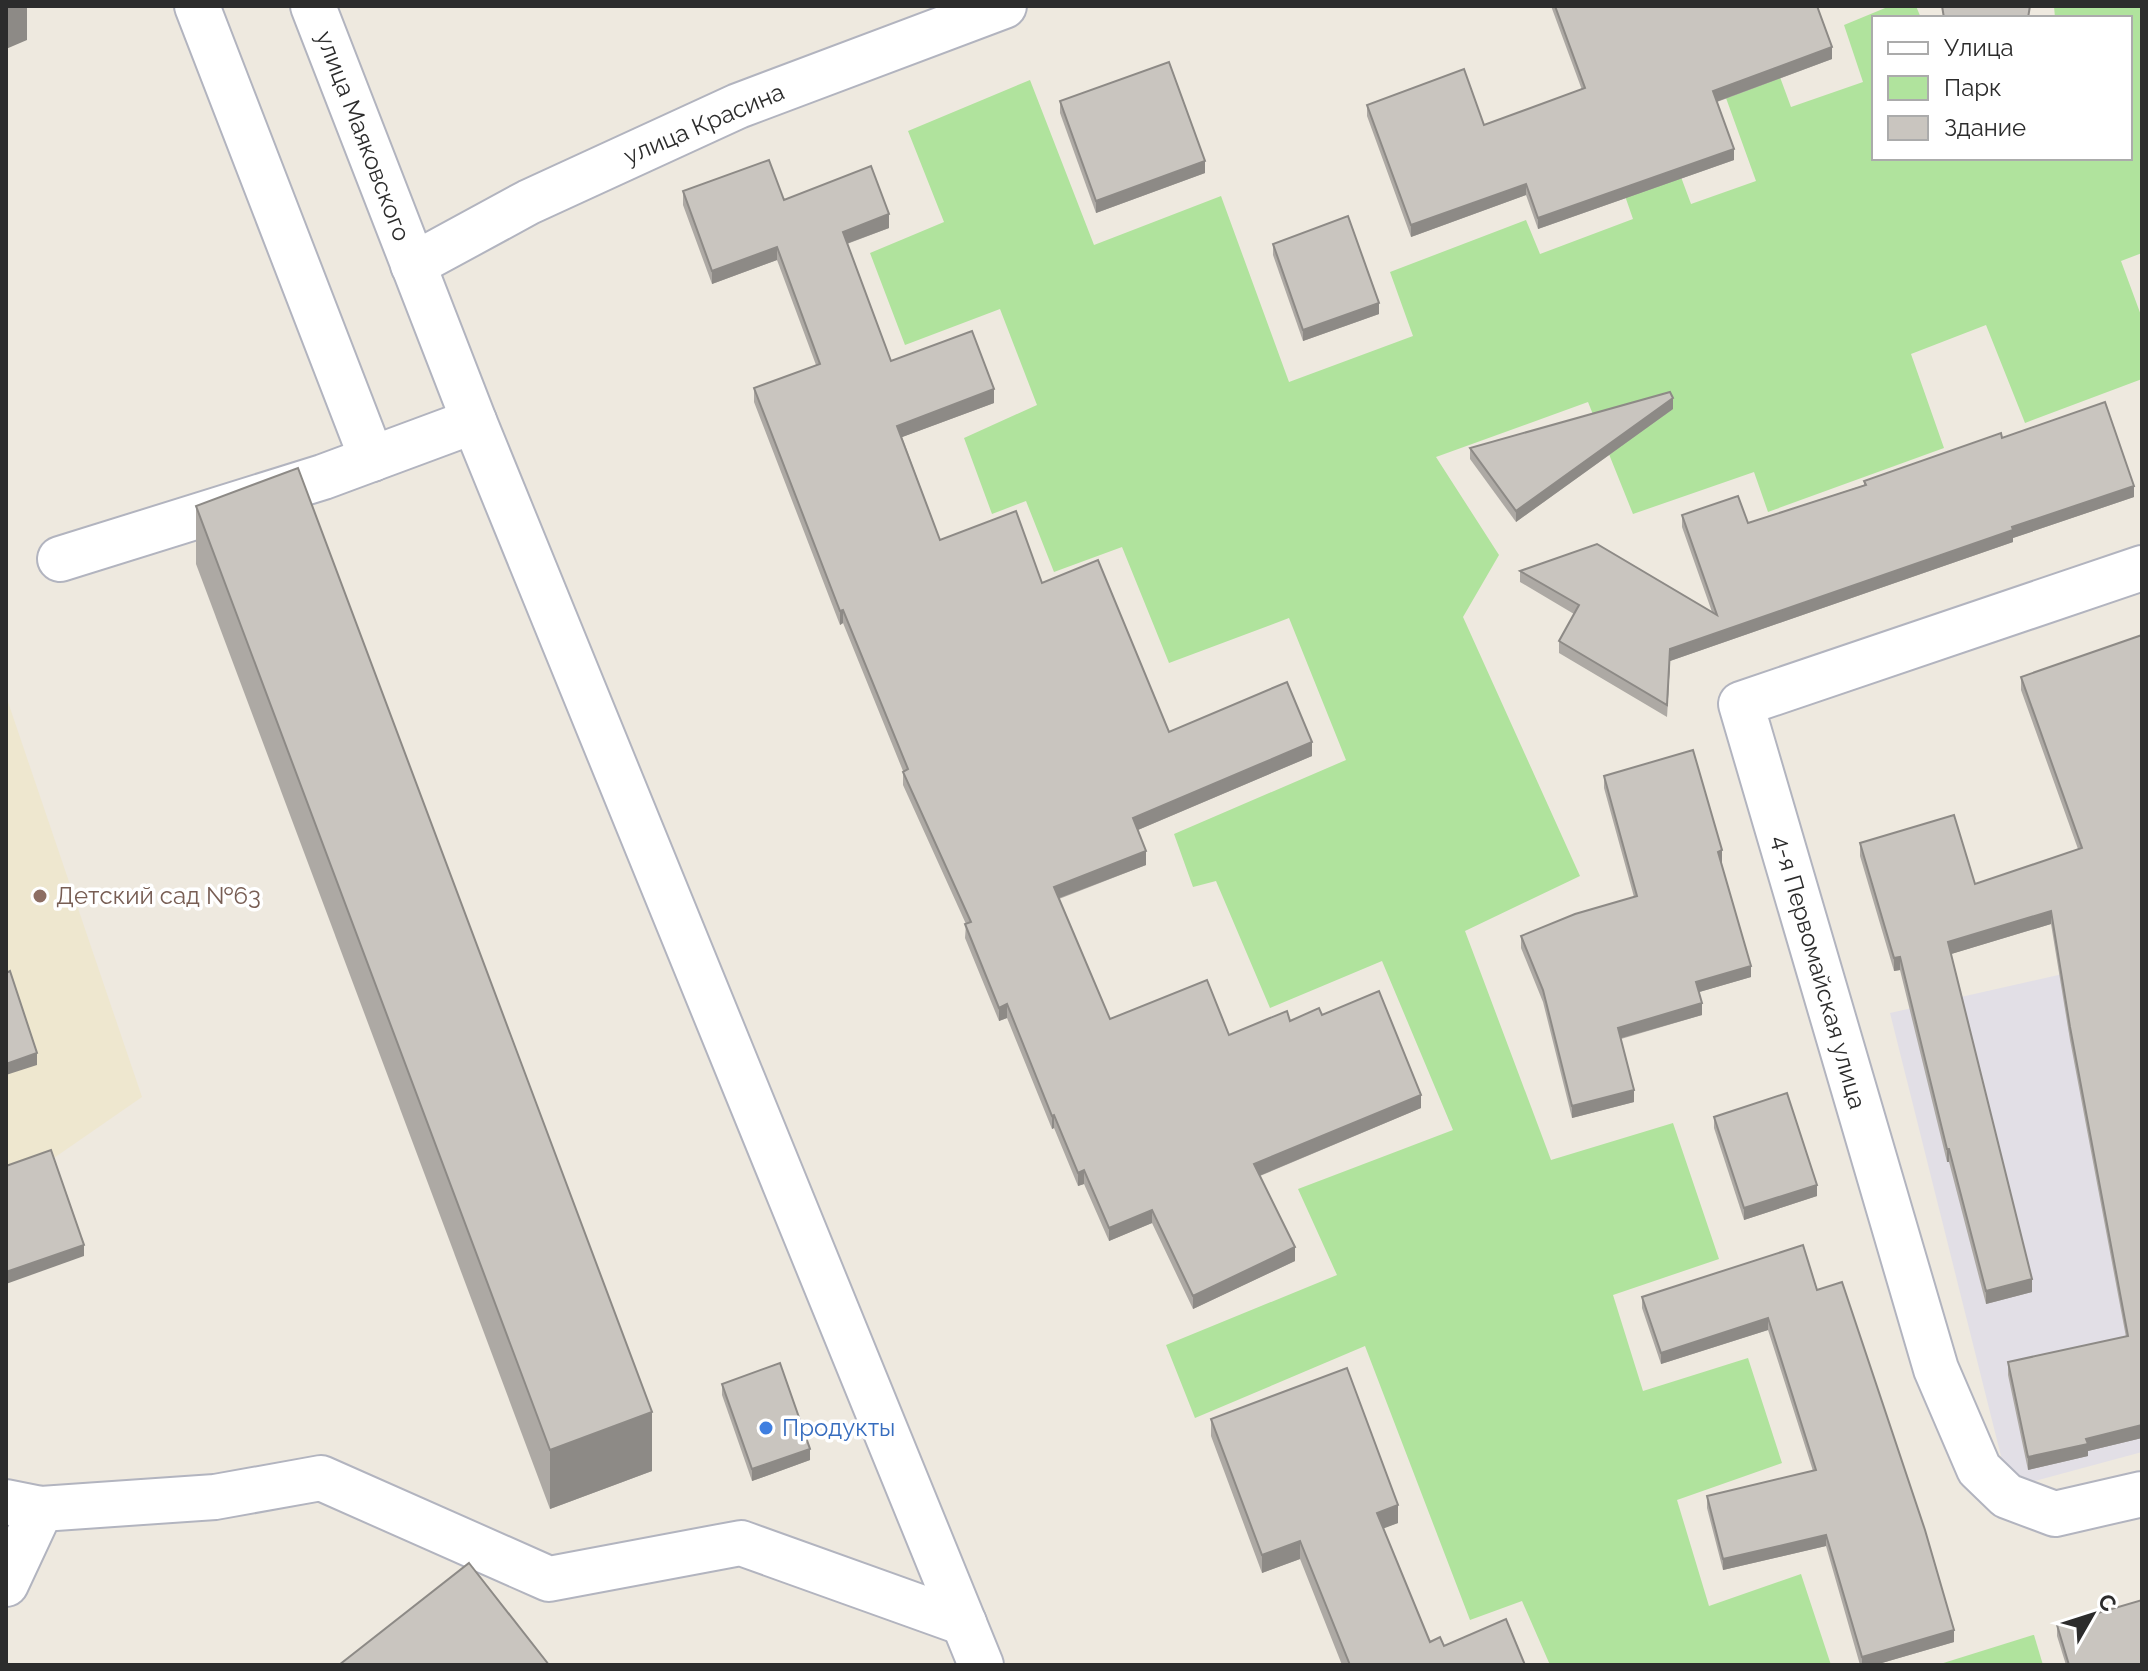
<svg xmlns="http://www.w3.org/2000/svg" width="2148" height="1671" viewBox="0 0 2148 1671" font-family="Raleway,sans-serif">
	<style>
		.industrial { fill: #e2dfe6 }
		.education { fill: #eee7cf }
		.green { fill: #b0e39d }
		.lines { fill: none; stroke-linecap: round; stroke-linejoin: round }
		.minor-casing { stroke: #b2b4bf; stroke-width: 48 }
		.minor { stroke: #fff; stroke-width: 44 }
		.wall { fill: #ada9a4 }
		.shaded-wall { fill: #8d8a86 }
		.building { fill: #c9c5bf; stroke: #8d8a86; stroke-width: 2 }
		.education-dot { fill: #8d6e63; stroke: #fff; stroke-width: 3 }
		.shop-dot { fill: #3f7fe0; stroke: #fff; stroke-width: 3 }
		.labels { text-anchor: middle; stroke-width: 7; stroke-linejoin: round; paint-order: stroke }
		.street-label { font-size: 24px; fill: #2c2c2c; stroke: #fff }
		.education-label { font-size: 24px; fill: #785e54; stroke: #fff; text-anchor: start }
		.shop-label { font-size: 24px; fill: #366cbe; stroke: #fff; text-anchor: start }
	</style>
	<rect width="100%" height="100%" fill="#eee9df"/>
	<!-- industrial -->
	<polygon class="industrial" points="2142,956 2142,1452 2009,1488 1890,1013"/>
	<!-- education -->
	<polygon class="education" points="6,696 142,1097 51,1160 6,1175"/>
	<!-- green -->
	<g class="green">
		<polygon points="1890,6 1916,6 1921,18 1874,18 1874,158 2130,158 2130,18 2055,18 2054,6 2142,6 2142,253 2121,261 2142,318 2142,379 2025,423 1986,325 1911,354 1944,448 1768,512 1754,472 1633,514 1588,402 1436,457 1499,555 1463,617 1580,876 1465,931 1551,1160 1673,1123 1719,1259 1613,1295 1643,1391 1748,1358 1782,1463 1677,1500 1709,1606 1801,1574 1831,1665 1550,1665 1522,1601 1470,1620 1365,1346 1195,1418 1166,1345 1337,1275 1298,1189 1453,1130 1382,961 1270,1008 1216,881 1193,887 1174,834 1346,760 1289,618 1169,663 1122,547 1054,572 1026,501 992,514 964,438 1037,405 1000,309 905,345 870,253 944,222 908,131 1030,80 1094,245 1221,196 1289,382 1413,336 1390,272 1526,220 1540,254 1633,219 1588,89 1641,69 1691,204 1756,181 1709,51 1763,31 1791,107 1863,82 1844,25"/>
		<polygon points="2034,1635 2043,1665 1937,1665 2033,1635"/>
	</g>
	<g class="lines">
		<defs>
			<g id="minor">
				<polyline points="197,6 372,459"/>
				<polyline points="313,6 474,421 981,1665"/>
				<polyline points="413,265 529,202 738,106 1004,6"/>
				<polyline points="60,559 323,477 474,421"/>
				<polyline points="2142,568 1741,704 1936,1369 1979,1469 2007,1496 2055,1514 2142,1494"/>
				<polyline points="6,1502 41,1509 215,1497 321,1478 549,1579 741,1543 964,1623"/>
				<polyline points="6,1584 41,1509"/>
			</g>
		</defs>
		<!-- minor casing -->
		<use href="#minor" class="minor-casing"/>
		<!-- minor -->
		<use href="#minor" class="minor"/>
	</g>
	<!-- wall -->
	<g class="wall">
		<polygon points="1551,6 1817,6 1832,59 1717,102 1734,160 1538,229 1526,195 1411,237 1367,116 1367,105 1484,125 1582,90"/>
		<polygon points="1060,101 1205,173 1096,213 1060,113"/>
		<polygon points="683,191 784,200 889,228 847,244 891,361 994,403 902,437 940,540 1042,583 1169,732 1312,756 1138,830 1146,865 1059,899 1110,1019 1229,1035 1290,1021 1322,1015 1421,1108 1260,1176 1295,1261 1193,1309 1152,1223 1109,1241 1084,1184 1078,1186 1054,1128 1052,1129 1007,1018 999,1021 965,938 966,924 903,785 903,771 843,623 840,625 754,402 754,388 816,365 777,260 712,284 683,205"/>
		<polygon points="1273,244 1379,314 1303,341 1273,255"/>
		<polygon points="1673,409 1516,522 1470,459 1470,448"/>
		<polygon points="2002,438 2134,497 2013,538 2013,542 1670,661 1667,717 1559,653 1559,641 1574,614 1520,582 1520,571 1712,612 1682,527 1682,515 1748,523 1864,485 1864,481"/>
		<polygon points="196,506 652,1471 550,1509 196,564"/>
		<polygon points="2142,635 2142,1438 2088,1451 2088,1456 2028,1470 2008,1375 2008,1362 2126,1337 2070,1040 2051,924 1951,954 2032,1292 1986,1304 1949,1162 1947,1162 1900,970 1894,971 1860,856 1860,843 1975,884 2078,849 2021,690 2021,677"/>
		<polygon points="1604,776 1722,862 1721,862 1751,977 1699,992 1702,1015 1621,1039 1634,1102 1572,1118 1543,1002 1521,948 1521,936 1634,897 1604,788"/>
		<polygon points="1714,1117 1817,1196 1744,1220 1714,1128"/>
		<polygon points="1817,1290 1954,1642 1875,1665 1860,1665 1826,1546 1723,1570 1707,1508 1707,1496 1813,1471 1768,1330 1661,1364 1642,1308 1642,1297"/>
		<polygon points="722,1384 810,1460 752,1481 722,1395"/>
		<polygon points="1211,1419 1398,1523 1383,1528 1430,1642 1525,1665 1342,1665 1300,1559 1262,1573 1211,1436"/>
		<polygon points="2057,1625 2142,1665 2066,1665 2057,1636"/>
	</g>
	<!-- shaded-wall -->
	<g class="shaded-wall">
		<polygon points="6,6 27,6 27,40 6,49"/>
		<polygon points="1832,47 1832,59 1713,103 1713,91"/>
		<polygon points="1734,149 1734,160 1538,229 1538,218"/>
		<polygon points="1205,161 1205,173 1096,213 1096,201"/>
		<polygon points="1526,184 1526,195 1411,237 1411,225"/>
		<polygon points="889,214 889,228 843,245 843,232"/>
		<polygon points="777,247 777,260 712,284 712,271"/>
		<polygon points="1379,303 1379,314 1303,341 1303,330"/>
		<polygon points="994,389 994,403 897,439 897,426"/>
		<polygon points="1673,398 1673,409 1516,522 1516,511"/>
		<polygon points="2134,486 2134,497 2013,538 2013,542 1670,661 1667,717 1670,649 2012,527"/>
		<polygon points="843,610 843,623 840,625 840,611"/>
		<polygon points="1312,742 1312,756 1133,832 1133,818"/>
		<polygon points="1722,850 1722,862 1718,863 1718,852"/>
		<polygon points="1146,851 1146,865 1054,900 1054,887"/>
		<polygon points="2051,911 2051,924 1948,955 1948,942"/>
		<polygon points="1900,957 1900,970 1894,971 1894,958"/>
		<polygon points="1751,966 1751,977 1696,993 1696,982"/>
		<polygon points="1702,1003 1702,1015 1618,1039 1618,1028"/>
		<polygon points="1007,1004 1007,1018 999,1021 999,1008"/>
		<polygon points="37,1053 37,1065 6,1075 6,1064"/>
		<polygon points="1634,1090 1634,1102 1572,1118 1572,1106"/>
		<polygon points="1421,1095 1421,1108 1254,1178 1254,1164"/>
		<polygon points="1054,1115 1054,1128 1052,1129 1052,1116"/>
		<rect x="1947" y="1149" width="2" height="13"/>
		<polygon points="1084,1170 1084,1184 1078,1186 1078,1173"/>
		<polygon points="1817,1185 1817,1196 1744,1220 1744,1208"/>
		<polygon points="1152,1210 1152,1223 1109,1241 1109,1228"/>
		<polygon points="84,1245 84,1256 6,1284 6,1272"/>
		<polygon points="1295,1247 1295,1261 1193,1309 1193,1296"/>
		<polygon points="2032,1279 2032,1292 1986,1304 1986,1291"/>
		<polygon points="1768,1318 1768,1330 1661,1364 1661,1353"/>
		<polygon points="652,1412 652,1471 550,1509 550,1450"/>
		<polygon points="2142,1425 2142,1438 2088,1451 2088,1456 2028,1470 2028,1457 2086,1439"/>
		<polygon points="810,1449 810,1460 752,1481 752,1469"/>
		<polygon points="1398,1505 1398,1523 1377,1531 1377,1513"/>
		<polygon points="1826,1535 1826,1546 1723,1570 1723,1559"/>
		<polygon points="1300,1541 1300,1559 1262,1573 1262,1555"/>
		<polygon points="1954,1630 1954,1642 1875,1665 1862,1665 1862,1657"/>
	</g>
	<!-- building -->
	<g class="building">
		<polygon points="1555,6 1817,6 1832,47 1713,91 1734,149 1538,218 1526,184 1411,225 1367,105 1464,69 1484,125 1585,88"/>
		<polygon points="1942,6 2030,6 2028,18 1944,18"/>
		<polygon points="1169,62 1205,161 1096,201 1060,101"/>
		<polygon points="769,160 784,200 871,166 889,214 843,232 891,361 972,331 994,389 897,426 940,540 1016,511 1042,583 1098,560 1169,732 1287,682 1312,742 1133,818 1146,851 1054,887 1110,1019 1207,980 1229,1035 1287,1011 1290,1021 1319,1008 1322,1015 1379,991 1421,1095 1254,1164 1295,1247 1193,1296 1152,1210 1109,1228 1084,1170 1078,1173 1054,1115 1052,1116 1007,1004 999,1008 965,924 971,922 903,772 908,769 843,610 840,611 754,388 820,364 777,247 712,271 683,191"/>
		<polygon points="1348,216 1379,303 1303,330 1273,244"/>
		<polygon points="1670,392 1673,398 1516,511 1470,448"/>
		<polygon points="2105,402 2134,486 2012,527 2013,530 1670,649 1667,705 1559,641 1579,605 1520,571 1597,544 1717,615 1682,515 1738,496 1748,523 1866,485 1864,481 2001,433 2002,438"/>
		<polygon points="298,468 652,1412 550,1450 196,506"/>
		<polygon points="2142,635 2142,1425 2086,1439 2088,1444 2028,1457 2008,1362 2128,1336 2070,1027 2051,911 1948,942 2032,1279 1986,1291 1949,1149 1947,1149 1900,957 1894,958 1860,843 1954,815 1975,884 2082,848 2021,677"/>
		<polygon points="1693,750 1722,850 1718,852 1751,966 1696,982 1702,1003 1618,1028 1634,1090 1572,1106 1543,990 1521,936 1575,914 1637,896 1604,776"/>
		<polygon points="10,971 37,1053 6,1064 6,973"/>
		<polygon points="1787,1093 1817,1185 1744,1208 1714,1117"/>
		<polygon points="51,1150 84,1245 6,1272 6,1166"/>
		<polygon points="1803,1245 1817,1290 1842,1282 1925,1530 1954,1630 1862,1657 1826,1535 1723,1559 1707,1496 1816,1470 1768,1318 1661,1353 1642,1297"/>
		<polygon points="780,1363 810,1449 752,1469 722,1384"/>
		<polygon points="1347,1368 1398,1505 1377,1513 1430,1642 1440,1637 1444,1646 1506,1619 1525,1665 1350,1665 1300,1541 1262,1555 1211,1419"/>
		<polygon points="469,1563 549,1665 339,1665"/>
		<polygon points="2142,1600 2142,1665 2069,1665 2057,1625"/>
	</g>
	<!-- markers -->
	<circle class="education-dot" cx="40" cy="896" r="8"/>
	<circle class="shop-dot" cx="766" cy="1428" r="8"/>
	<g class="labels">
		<!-- street labels -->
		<g class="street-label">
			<text transform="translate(704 124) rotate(-23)" y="8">улица Красина</text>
			<text transform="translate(363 136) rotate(69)" y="8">улица Маяковского</text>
			<text transform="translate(1819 972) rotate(74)" y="8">4-я Первомайская улица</text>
		</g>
		<!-- education labels -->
		<g class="education-label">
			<text x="56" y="904">Детский сад №63</text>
		</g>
		<!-- shop labels -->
		<g class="shop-label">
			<text x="782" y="1436">Продукты</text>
		</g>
	</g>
	<!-- border -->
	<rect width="2148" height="1671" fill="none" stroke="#2c2c2c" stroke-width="16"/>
	<!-- legend -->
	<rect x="1872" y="16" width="260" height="144" fill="#ffffff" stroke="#ababab" stroke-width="2"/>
	<rect x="1888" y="42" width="40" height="12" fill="#ffffff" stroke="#ababab" stroke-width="2"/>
	<text x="1944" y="56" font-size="24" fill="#2c2c2c">Улица</text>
	<rect x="1888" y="76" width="40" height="24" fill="#b0e39d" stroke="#ababab" stroke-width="2"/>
	<text x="1944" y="96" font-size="24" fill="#2c2c2c">Парк</text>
	<rect x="1888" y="116" width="40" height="24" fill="#c9c5bf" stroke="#ababab" stroke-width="2"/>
	<text x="1944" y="136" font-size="24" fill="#2c2c2c">Здание</text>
	<!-- north arrow -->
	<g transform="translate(2092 1615) rotate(51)" stroke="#ffffff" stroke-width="6" paint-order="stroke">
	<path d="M0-6L14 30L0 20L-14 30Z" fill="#2c2c2c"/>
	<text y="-12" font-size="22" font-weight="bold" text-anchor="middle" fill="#2c2c2c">С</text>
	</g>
</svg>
